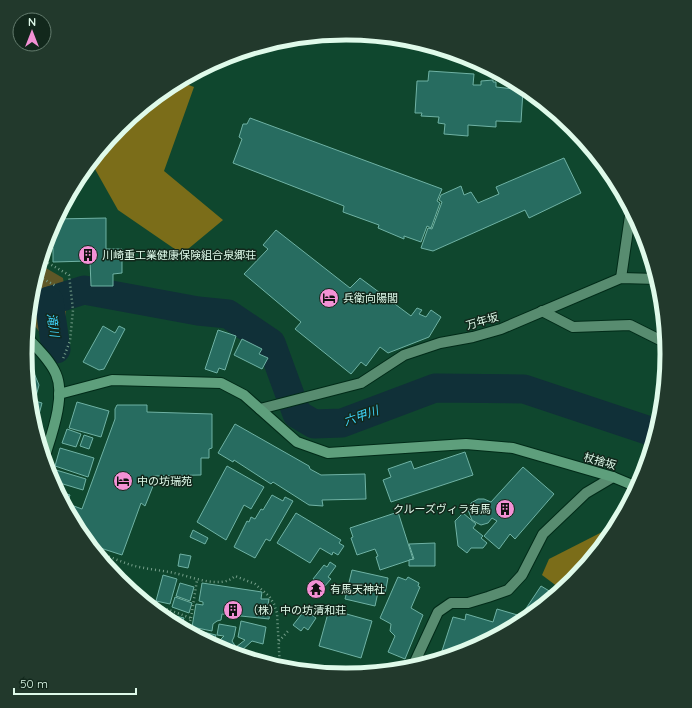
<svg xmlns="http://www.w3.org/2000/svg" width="692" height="708" viewBox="0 0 692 708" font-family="Quicksand,'Noto Sans JP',sans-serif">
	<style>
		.green { fill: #5f5727 }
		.forest { fill: #7b6d19 }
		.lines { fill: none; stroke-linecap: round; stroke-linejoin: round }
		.river { stroke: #103038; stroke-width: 29 }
		.building { fill: #276c60; stroke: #6fb2a4 }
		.lane-casing { stroke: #012b18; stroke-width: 12 }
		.street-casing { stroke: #012b18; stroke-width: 12 }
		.secondary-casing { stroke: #012b18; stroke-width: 12 }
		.path { stroke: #759f8a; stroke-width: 2.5; stroke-dasharray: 1 3; stroke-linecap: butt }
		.lane { stroke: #588c70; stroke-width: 10 }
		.street { stroke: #588c70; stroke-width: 10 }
		.secondary { stroke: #5e9f7c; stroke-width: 10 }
		.labels { text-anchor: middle; stroke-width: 3; stroke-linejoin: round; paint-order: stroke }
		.poi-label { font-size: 11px; fill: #dffaea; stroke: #12281c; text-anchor: start }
		.street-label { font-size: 11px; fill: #dffaea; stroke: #12281c }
		.water-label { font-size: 12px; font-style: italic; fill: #3fd2f8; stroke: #12281c }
		.rim { fill: none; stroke: #dffaea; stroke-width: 5 }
	</style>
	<rect width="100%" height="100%" fill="#0f472e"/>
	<!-- green -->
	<polygon class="green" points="39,264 63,278 67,304 62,342 46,341 29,318 31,291"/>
	<!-- forest -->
	<g class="forest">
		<polygon points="178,81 194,87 164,171 223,220 182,254 118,210 91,162 119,127 168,87"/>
		<polygon points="606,530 614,530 573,581 562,590 542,575 549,559"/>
	</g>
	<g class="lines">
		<!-- river -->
		<g class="river">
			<polyline points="49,301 84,290 198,311 228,314 271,343 297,414 314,424 342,423 435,388 524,389 656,433"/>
			<polyline points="49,301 56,349"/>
		</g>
	</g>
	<!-- building -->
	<g class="building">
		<polygon points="429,71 474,74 473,85 481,85 481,81 493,80 493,82 496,82 496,87 523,90 521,122 496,121 496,127 468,125 468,136 444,134 445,124 438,123 439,117 421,116 422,113 415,113 417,81 428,81"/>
		<polygon points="250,118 442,189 437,201 440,203 431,228 427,226 421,242 404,236 404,239 378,228 379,225 343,212 344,206 233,163 242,139 239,137 243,124 247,124"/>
		<polygon points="564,158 581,193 529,218 525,210 433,251 421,248 428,228 432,229 442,202 439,200 441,195 461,186 464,195 471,192 478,203 499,194 496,187"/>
		<polygon points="106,218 106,249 122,249 122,273 113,274 113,286 91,286 90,261 53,262 53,248 44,248 50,231 56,219"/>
		<polygon points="276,230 350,288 360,278 411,316 417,308 422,310 419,314 426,317 431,310 441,317 429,337 388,353 380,347 366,366 361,362 351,374 295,329 301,322 244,274 268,249 263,245"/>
		<polygon points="103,326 115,333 119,326 125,329 104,369 99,370 83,362"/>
		<polygon points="218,330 236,336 225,370 219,368 217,373 205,369"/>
		<polygon points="242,339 262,349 259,354 268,358 262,369 234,355"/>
		<polygon points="26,359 32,373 27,375"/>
		<polygon points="34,373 39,385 31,415 27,376"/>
		<polygon points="35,401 42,403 35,430 31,416"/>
		<polygon points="77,402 109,411 101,437 69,428"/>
		<polygon points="117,405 147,405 147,412 212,414 212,448 209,449 209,458 201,458 201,475 153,476 153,486 145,506 141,503 122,555 88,544 79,532 69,513 71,505 82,509 115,419 115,409"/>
		<polygon points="235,424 309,466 310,469 321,475 365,474 366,499 322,500 323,506 309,505 273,482 271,484 234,460 233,462 218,453"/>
		<polygon points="67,429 81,434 76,447 62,443"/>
		<polygon points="84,435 93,438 89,449 80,446"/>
		<polygon points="60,448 94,458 88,477 55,466"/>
		<polygon points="465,452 473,475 391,502 383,480 391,477 388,469 411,461 414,469"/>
		<polygon points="227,466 264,487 251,509 244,505 226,540 197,522"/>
		<polygon points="523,467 554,494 515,539 510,534 499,549 484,536 497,521 492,518 488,523 481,525 477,523 472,520 468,510 469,507 471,503 478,499 484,499 491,502"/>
		<polygon points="56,470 86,479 83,490 53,481"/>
		<polygon points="57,491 70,495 67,504 63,503"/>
		<polygon points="272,495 283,501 285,497 293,501 270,541 266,539 255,558 234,547 247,521 249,522 251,517 255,519 261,509 263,510"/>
		<polygon points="398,512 413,559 380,570 376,557 378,556 375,549 357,555 351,538 353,537 350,528"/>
		<polygon points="296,513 341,540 339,543 344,546 338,555 333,552 332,555 320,548 310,563 277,543"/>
		<polygon points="463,513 476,524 473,528 483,536 481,538 487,543 483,548 471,548 467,553 458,546 455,521"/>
		<polygon points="193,530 208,538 205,544 190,537"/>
		<polygon points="435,543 435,566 409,566 409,560 414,559 409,544"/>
		<polygon points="180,554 191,556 188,568 178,566"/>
		<polygon points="330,562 336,566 328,577 331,579 324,587 322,586 319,590 314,585 317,582 313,579 324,565 327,567"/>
		<polygon points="352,570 388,578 385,594 378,592 375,606 345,599"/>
		<polygon points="163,575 177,579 170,604 156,601"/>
		<polygon points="398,577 406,580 408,577 419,583 418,586 420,587 411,608 423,615 405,659 388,652 395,636 390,631 391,624 380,618"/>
		<polygon points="180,583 194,587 190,601 176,596"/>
		<polygon points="202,583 262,592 261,599 269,599 268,605 271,605 269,619 222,614 221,620 217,621 213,624 212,631 192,627 196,604 203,605 203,602 199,601"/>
		<polygon points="541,586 556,595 524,621 469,651 439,660 453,617 465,620 466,614 493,622 497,609 521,616"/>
		<polygon points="175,597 192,603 189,613 172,607"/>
		<polygon points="330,606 344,610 343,613 372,621 361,658 319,646"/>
		<polygon points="305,610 316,618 308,630 304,627 301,631 293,625"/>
		<polygon points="159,612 184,618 181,628 167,621 159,614"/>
		<polygon points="241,621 266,627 263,644 252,641 240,652 245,657 223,650 214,646 224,636 217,635 219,624 236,627 234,637 232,641 236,647 245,640 238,637"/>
		<polygon points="190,629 216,635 215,639 211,638 209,643 189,632"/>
		<polygon points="255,654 272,664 273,666 249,658"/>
		<polygon points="286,667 297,668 296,670 286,669"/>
	</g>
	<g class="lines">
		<defs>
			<polyline id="lane" points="542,311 573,327 630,325 666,343"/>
			<g id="street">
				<polyline points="621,278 631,209"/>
				<polyline points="260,409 361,383 404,355 440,343 473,337 501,329 621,278 657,279"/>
				<polyline points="412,668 438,612 451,603 468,603 488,597 508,590 522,575 543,534 586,493 613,477"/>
			</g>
			<g id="secondary">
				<path d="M27 337C37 348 50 360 56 374 66 397 51 436 44 459"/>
				<polyline points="59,394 112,380 221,383 244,395 297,442 328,453 466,444 513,448 613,477 637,487"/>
			</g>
		</defs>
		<!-- lane casing -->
		<use href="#lane" class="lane-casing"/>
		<!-- street casing -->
		<use href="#street" class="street-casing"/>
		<!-- secondary casing -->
		<use href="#secondary" class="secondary-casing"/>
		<!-- path -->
		<g class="path">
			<polyline points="41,259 69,275 73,310 70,341 63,359"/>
			<polyline points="36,275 56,286"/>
			<polyline points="32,287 42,278"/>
			<polyline points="31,298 38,304"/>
			<path d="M94 551C106 555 119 561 131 565 145 569 160 570 174 573 190 576 221 590 235 576L255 584 269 596 274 604 277 613 280 668"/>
			<polyline points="144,601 191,618 187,631"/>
			<polyline points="191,618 197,580"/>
			<polyline points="279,641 289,630"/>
		</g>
		<!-- lane -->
		<use href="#lane" class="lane"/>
		<!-- street -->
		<use href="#street" class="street"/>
		<!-- secondary -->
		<use href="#secondary" class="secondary"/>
	</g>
	<!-- icons -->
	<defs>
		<symbol id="building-disc" viewBox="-11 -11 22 22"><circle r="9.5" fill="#f391d5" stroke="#12281c"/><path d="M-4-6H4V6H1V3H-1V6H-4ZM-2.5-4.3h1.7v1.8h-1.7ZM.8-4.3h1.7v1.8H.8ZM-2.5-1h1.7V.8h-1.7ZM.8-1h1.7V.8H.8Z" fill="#111"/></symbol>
		<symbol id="hotel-disc" viewBox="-11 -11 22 22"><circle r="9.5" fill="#f391d5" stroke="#12281c"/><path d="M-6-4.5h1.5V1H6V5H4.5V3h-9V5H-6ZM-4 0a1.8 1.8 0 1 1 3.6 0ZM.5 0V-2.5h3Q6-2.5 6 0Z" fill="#111"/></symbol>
		<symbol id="temple-disc" viewBox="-11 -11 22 22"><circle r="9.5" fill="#f391d5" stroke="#12281c"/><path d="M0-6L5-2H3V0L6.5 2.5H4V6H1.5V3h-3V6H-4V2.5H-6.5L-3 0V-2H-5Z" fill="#111"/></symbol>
	</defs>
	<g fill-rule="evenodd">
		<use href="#building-disc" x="77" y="244" width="22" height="22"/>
		<use href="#hotel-disc" x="318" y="287" width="22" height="22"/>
		<use href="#hotel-disc" x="112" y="470" width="22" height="22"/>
		<use href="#building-disc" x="494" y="498" width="22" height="22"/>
		<use href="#temple-disc" x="305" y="578" width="22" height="22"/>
		<use href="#building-disc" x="222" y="599" width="22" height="22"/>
	</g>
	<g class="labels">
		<!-- poi labels -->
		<g class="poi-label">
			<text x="102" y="259">川崎重工業健康保険組合泉郷荘</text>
			<text x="343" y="302">兵衛向陽閣</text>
			<text x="137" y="485">中の坊瑞苑</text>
			<text x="491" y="513" text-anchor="end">クルーズヴィラ有馬</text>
			<text x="330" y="593">有馬天神社</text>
			<text x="247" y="614">（株）中の坊清和荘</text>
		</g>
		<!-- street labels -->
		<g class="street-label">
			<text transform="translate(482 321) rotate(-16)" y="4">万年坂</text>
			<text transform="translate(600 461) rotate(16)" y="4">杖捨坂</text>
		</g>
		<!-- water labels -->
		<g class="water-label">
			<text transform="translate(53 325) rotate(82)" y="4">滝川</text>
			<text transform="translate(361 416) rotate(-19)" y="4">六甲川</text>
		</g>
	</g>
	<!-- crop -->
	<path d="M0 0H692V708H0ZM32 354a314 314 0 1 1 628 0a314 314 0 1 1-628 0Z" fill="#22392c" fill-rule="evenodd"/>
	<path class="rim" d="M32 354a314 314 0 1 1 628 0a314 314 0 1 1-628 0Z"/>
	<!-- north arrow -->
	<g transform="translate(32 32)"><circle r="19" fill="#12281c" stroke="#647c6e"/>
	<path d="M0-3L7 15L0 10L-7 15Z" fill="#f391d5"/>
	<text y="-6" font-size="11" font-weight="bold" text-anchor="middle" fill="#dffaea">N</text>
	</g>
	<!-- scale -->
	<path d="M14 688v6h122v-6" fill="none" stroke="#dffaea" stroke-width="2"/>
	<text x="20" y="688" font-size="12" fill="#dffaea" stroke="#12281c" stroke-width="3" paint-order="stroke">50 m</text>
</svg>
